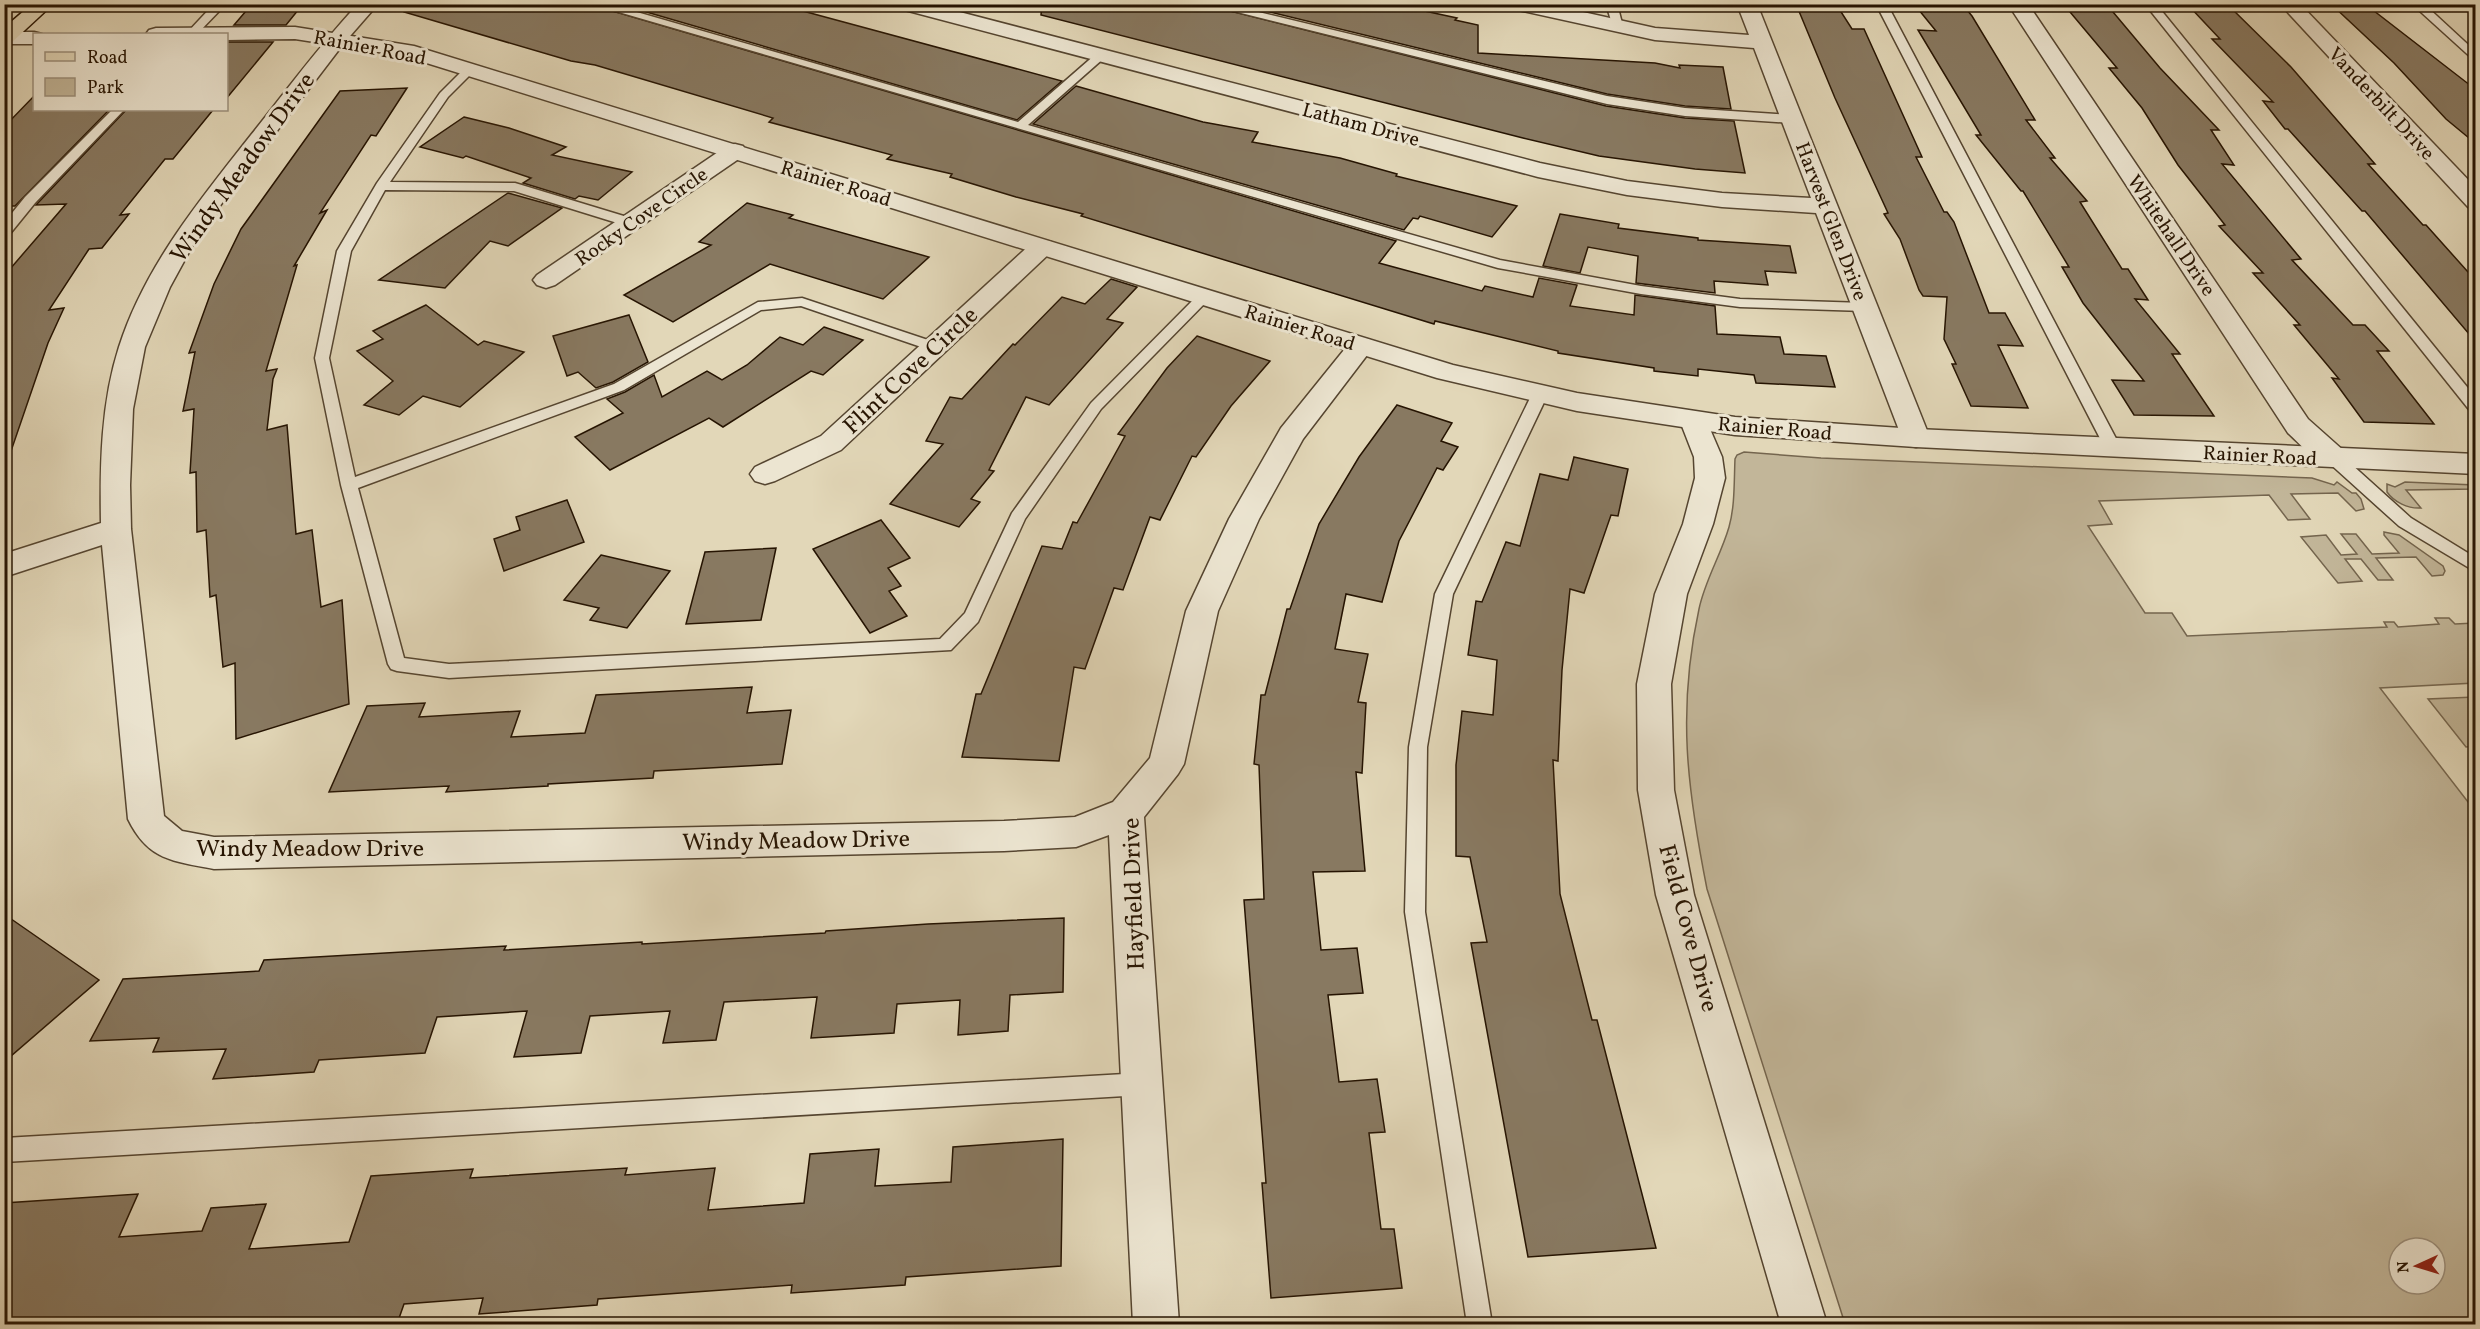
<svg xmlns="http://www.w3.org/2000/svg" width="2480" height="1329" viewBox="0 0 2480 1329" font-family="Vollkorn,serif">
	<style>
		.green { fill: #c2b699; stroke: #74654e; stroke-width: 1.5; fill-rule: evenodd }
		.building { fill: #887961; stroke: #261402; stroke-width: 1.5 }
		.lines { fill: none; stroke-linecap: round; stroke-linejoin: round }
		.service-casing { stroke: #554530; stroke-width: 3 }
		.minor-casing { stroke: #554530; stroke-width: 3 }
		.tertiary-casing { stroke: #554530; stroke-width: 3 }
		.primary-casing { stroke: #261402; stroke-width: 3 }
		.service { fill: #ece5d1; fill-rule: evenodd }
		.minor { fill: #ece5d1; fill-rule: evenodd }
		.tertiary { fill: #ece5d1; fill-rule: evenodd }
		.primary { fill: #e2d7b8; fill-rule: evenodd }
		.labels { text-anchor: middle; stroke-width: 6; stroke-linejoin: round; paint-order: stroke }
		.far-street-label { font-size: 20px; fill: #261402; stroke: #ece5d1 }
		.street-label { font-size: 24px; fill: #261402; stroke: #ece5d1 }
	</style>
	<rect width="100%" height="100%" fill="#e2d7b8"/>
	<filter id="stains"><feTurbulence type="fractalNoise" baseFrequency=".00333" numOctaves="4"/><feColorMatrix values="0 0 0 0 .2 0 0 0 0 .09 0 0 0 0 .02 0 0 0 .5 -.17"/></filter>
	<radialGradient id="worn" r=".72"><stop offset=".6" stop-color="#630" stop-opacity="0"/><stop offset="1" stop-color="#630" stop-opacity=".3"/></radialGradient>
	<!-- green -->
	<g class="green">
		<path d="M1744 452 1821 458 2312 478 2334 485 2337 482 2352 493H2356L2361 499 2364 509 2356 511 2338 493 2291 494 2310 519 2288 520 2269 495 2099 501 2112 524 2088 526 2145 613H2172L2187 636 2387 627 2384 622H2394L2398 627 2439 624 2435 618H2449L2455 624 2475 623V683L2380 688 2475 811V1324H1845L1707 889C1687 788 1677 710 1699 609 1705 580 1721 555 1729 527 1735 506 1734 481 1735 459L1737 455ZM2399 1248H2435V1284H2399Z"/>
		<path d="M2405 482 2475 485V489L2406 490 2421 508C2408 509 2394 502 2387 492V484L2395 487Z"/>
		<polygon points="2384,532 2399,535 2443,566 2445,571 2443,575 2432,576 2416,557 2376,558 2393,580 2378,580 2361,559 2345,559 2362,581 2338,583 2301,537 2326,535 2341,555 2357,554 2341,534 2356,534 2372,554 2399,553 2384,535"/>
		<polygon points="2475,697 2475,746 2466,747 2428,699"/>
	</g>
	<!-- building -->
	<g class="building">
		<polygon points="252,4 303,4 286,25 234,25"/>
		<polygon points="405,4 589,4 1396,241 1379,263 1482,291 1485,286 1533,297 1539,278 1577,285 1570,306 1634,315 1635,295 1715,306 1717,334 1780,337 1784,354 1826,356 1835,387 1756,383 1754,375 1698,369 1698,376 1654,371 1654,368 1558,353 1558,351 1435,321 1434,324 1081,216 1083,214 1016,197 950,177 952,174 887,159 892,155 769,122 773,118 595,65 571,61 404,12"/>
		<polygon points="619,4 777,4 1062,81 1017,120"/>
		<polygon points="1042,4 1203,4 1606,106 1685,118 1734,121 1745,173 1695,169 1599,156 1523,138 1041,15"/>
		<polygon points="1237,4 1392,4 1457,18 1455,20 1478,25 1478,53 1655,63 1680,68 1679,65 1723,67 1731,109 1685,106 1607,94"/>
		<polygon points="1796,4 1836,4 1852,29 1864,29 1922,157 1916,157 1944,212 1947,212 1954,222 1989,313 2005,313 2023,346 1998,345 2028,408 1971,406 1952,364 1956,364 1944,339 1947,297 1923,296 1919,290 1900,239 1884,214 1888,213 1835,98"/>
		<polygon points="1914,4 1962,4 1972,16 2035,120 2026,120 2055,158 2050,158 2087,201 2080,202 2122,269 2128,269 2148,300 2135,299 2180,354 2172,354 2214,416 2134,415 2112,380 2144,381 2083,303 2062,267 2069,267 2023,191 2021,191 1976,135 1981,135 1918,30 1936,31"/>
		<polygon points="2331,4 2365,4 2475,89 2475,143 2446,119 2394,63"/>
		<polygon points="2188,5 2228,5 2291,67 2375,164 2368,164 2423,225 2426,225 2468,272 2475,272 2475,341 2365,211 2362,211 2288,129 2285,129 2263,101 2273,102 2212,39 2220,39"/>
		<polygon points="2065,6 2108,6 2160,68 2219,130 2211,130 2234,165 2222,164 2301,259 2292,260 2353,325 2365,325 2389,351 2377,351 2434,424 2364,422 2332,378 2339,379 2294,325 2300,325 2253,273 2263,273 2219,226 2225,225 2178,165 2142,108 2109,68 2117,68"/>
		<polygon points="226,42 273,42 226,99"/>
		<polygon points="1076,86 1203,122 1258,132 1252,142 1340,158 1397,174 1396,176 1517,206 1492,237 1420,216 1418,219 1413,218 1404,230 1033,124"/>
		<polygon points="407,88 376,136 371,135 320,213 327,210 294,266 297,265 266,371 277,369 273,379 267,430 287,425 296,534 312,530 321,607 342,600 349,704 236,739 235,663 223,667 216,595 210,597 206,530 197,532 196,472 190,473 194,409 183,411 195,352 189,353 214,284 241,229 340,91"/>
		<polygon points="34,96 34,110 109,110 15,206 4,206 4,127"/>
		<polygon points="126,110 213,110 173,159 165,159 120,215 129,214 102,248 89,249 49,310 64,308 48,343 9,457 4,456 4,276 66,204 36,205"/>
		<polygon points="464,117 509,128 566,147 552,155 632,172 598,200 579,196 575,199 523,183 531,178 466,156 463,158 420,147"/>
		<polygon points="508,193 562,208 508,246 490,241 445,288 379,280"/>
		<polygon points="747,203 793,215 789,218 929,257 883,299 770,264 673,322 624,295 711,245 699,242"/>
		<polygon points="1560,214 1619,224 1618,228 1698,238 1698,240 1790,246 1796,273 1765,271 1768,285 1714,281 1715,293 1636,283 1638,256 1588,247 1580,273 1543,266"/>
		<polygon points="1111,279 1137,287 1107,319 1123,323 1049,405 1026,397 989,470 994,471 971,499 980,502 959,527 890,504 943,444 926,441 950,397 962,399 1013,344 1015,345 1062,297 1085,304"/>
		<polygon points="426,305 478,345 484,341 524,352 460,407 423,396 399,415 364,405 393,381 357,351 383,339 373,331"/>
		<polygon points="629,315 648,362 613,382 596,388 578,372 567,376 553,336"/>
		<polygon points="824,327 863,340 823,375 811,371 723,427 709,418 610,470 575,437 623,413 607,399 625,392 654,375 662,397 707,371 722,380 747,365 780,337 803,345"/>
		<polygon points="1197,336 1270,361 1231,406 1196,457 1192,456 1160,520 1150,517 1123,590 1114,588 1085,669 1074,667 1059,761 962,757 976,694 981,694 1042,546 1062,549 1073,522 1077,523 1125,436 1118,434 1167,368"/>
		<polygon points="1397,405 1452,423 1441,441 1458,447 1443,470 1437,468 1399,541 1382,602 1346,594 1335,649 1368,654 1358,702 1366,703 1362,773 1356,772 1365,871 1313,872 1321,950 1357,948 1363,993 1328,995 1339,1082 1377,1079 1385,1132 1369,1133 1381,1229 1394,1229 1402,1288 1271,1298 1262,1183 1266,1183 1244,900 1264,899 1259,765 1254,764 1261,695 1265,695 1287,609 1290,609 1319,524 1359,457"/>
		<polygon points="1574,457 1628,469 1618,516 1611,515 1584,593 1570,589 1562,670 1558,761 1553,760 1560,894 1592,1020 1597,1020 1656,1248 1528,1257 1471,943 1487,942 1470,857 1456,856 1456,765 1462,711 1493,715 1497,660 1468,655 1476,601 1482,602 1506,542 1520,546 1540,474 1568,480"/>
		<polygon points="567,500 584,542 504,571 494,539 520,530 516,517"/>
		<polygon points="881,520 910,558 888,568 901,586 889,591 907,616 870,633 813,549"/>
		<polygon points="776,548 761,620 686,624 705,552"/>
		<polygon points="601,555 670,571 627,628 590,620 599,608 564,600"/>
		<polygon points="752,687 747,713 791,710 782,764 654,771 653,778 548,784 548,786 446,792 449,786 329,792 367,706 425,703 419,717 520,711 511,737 585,733 596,695"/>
		<polygon points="4,914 99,980 4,1062"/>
		<polygon points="1064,918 1063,992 1010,995 1008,1031 958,1035 960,1000 897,1004 894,1033 811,1038 817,997 724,1002 716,1040 663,1043 670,1011 590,1016 581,1053 514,1057 527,1011 437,1017 425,1053 319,1060 314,1072 213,1079 226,1049 153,1052 159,1038 90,1041 123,979 259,971 264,960 506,946 504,950 642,942 642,944 825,933 826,931 928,924"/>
		<polygon points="1063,1139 1061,1266 906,1277 905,1285 791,1293 792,1285 598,1299 597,1305 479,1314 483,1298 404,1304 397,1324 4,1324 4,1203 138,1194 119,1237 202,1231 211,1208 266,1204 249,1249 349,1242 371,1176 473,1169 470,1178 627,1168 625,1175 715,1168 708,1210 804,1203 810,1154 879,1149 875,1186 951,1182 953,1147"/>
	</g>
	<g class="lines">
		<defs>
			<g id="service">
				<polygon points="214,4 226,4 197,34 186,34"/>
				<polygon points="591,4 609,4 1018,122 1096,54 1104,54 1104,58 1028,125 1500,260 1641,286 1740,299 1865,303 1872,307 1865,311 1740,307 1641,294 1498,268"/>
				<polygon points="1205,4 1225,4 1607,96 1685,108 1792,115 1798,119 1792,123 1685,116 1607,104"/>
				<polygon points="1606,4 1617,4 1623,27 1622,29 1618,30 1613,27"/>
				<polygon points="1876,4 1887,4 2121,448 2119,452 2107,452 2105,448"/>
				<polygon points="2145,4 2156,4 2476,398 2476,414 2471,412"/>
				<polygon points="2412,4 2424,4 2476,52 2476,62"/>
				<polygon points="470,66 476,69 448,97 390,182 515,183 637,220 639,223 637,226 627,226 514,191 385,190 351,251 329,358 355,477 614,384 758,302 802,298 940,344 942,347 935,351 930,350 801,306 761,310 624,390 358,488 404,658 449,664 940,639 965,613 1012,513 1091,403 1199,294 1209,294 1211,297 1101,409 1025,519 978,622 951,650 449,678 397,671 391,669 388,664 341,485 315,358 337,251 377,183 440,93 466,67"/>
				<polygon points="112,110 124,110 35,203 9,235 4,236 4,223 25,197"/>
				<polygon points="1540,389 1548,394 1453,594 1427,747 1425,912 1492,1324 1467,1324 1405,912 1409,747 1435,594 1532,394"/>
				<polygon points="2334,453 2340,454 2411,518 2476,558 2476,572 2399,526 2328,462 2326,458 2328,454"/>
				<polygon points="1142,1073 1150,1076 1153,1084 1150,1092 1142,1095 4,1162 4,1138"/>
			</g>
			<g id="minor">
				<path d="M358 4H378L344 43 200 232 170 287 145 347 133 409 130 485 131 529 164 816 182 831 214 837 1004 821 1075 817 1113 802 1150 758 1186 611 1229 519 1281 428 1352 340 1361 338 1370 340 1374 346 1303 439 1259 519 1218 611 1184 764 1178 774 1144 817 1179 1324H1133L1109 835 1076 847 1004 851 214 869C172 861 148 860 128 819L102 545 4 577V554L101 523C100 465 101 403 119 347 145 266 199 201 251 135 286 91 319 46 358 4Z"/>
				<polygon points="895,4 929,4 1540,163 1627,181 1722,193 1811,198 1754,48 1655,40 1518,10 1511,8 1509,4 1547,4 1655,28 1749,35 1737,4 1757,4 1930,438 1926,445 1916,447 1906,445 1902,438 1816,213 1722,207 1627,195 1538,177 897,8"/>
				<path d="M2008 4H2028L2308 419 2344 451 2348 458 2344 465C2321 471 2304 447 2288 433Z"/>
				<polygon points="2280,4 2300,4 2476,188 2476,209 2468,207"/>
				<polygon points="735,144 743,146 746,151 743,156 555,285 546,288 537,285 533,280 537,275 727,146"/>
				<polygon points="1042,240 1051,242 1054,247 1051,252 841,450 775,481 765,484 755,481 750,474 755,467 821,436 1033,242"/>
				<polygon points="1694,412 1704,415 1722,457 1725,478 1713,524 1687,594 1671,684 1674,790 1694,895 1827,1324 1781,1324 1656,895 1638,790 1637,684 1655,594 1683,524 1695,478 1694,457 1680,421 1684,415"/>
			</g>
			<g id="tertiary">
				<polygon points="295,27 414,46 1453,365 1577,393 1735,417 1916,429 2476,454 2476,474 1916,447 1735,435 1577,411 1437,378 404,56 295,39 226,40 226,34 146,34 149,30 156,28"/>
				<polygon points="4,32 34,32 42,34 34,34 34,44 4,44"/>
			</g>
			<polygon id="primary" points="32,4 53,4 11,43 4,45 4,28"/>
		</defs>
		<!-- service casing -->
		<use href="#service" class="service-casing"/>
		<!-- minor casing -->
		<use href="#minor" class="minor-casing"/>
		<!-- tertiary casing -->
		<use href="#tertiary" class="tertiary-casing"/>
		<!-- primary casing -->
		<use href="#primary" class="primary-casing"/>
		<!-- service -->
		<use href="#service" class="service"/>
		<!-- minor -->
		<use href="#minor" class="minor"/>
		<!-- tertiary -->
		<use href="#tertiary" class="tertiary"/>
		<!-- primary -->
		<use href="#primary" class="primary"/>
	</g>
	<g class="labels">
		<!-- far-street labels -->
		<g class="far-street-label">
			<text transform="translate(370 47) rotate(11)" y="7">Rainier Road</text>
			<text transform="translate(2382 103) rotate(47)" y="7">Vanderbilt Drive</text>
			<text transform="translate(1361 124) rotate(15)" y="7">Latham Drive</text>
			<text transform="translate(836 183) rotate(17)" y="7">Rainier Road</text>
			<text transform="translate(641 216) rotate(-35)" y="7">Rocky Cove Circle</text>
			<text transform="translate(1832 221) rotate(69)" y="7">Harvest Glen Drive</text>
			<text transform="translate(2172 235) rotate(56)" y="7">Whitehall Drive</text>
			<text transform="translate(1300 327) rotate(17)" y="7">Rainier Road</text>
			<text transform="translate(1775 428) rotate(5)" y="7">Rainier Road</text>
			<text transform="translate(2260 455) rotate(3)" y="7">Rainier Road</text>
		</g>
		<!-- street labels -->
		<g class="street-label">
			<text transform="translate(242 167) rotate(-54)" y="8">Windy Meadow Drive</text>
			<text transform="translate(910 370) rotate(-43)" y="8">Flint Cove Circle</text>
			<text transform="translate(796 840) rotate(-1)" y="8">Windy Meadow Drive</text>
			<text x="310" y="856">Windy Meadow Drive</text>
			<text transform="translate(1133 894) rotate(-92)" y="8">Hayfield Drive</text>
			<text transform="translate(1689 928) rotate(75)" y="8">Field Cove Drive</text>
		</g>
	</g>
	<!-- margin -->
	<rect width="2480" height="1329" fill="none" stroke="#e2d7b8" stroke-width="24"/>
	<rect x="6" y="6" width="2468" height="1317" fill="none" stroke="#261402" stroke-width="3"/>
	<rect x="12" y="12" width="2456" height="1305" fill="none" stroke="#261402" stroke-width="1.5"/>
	<!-- legend -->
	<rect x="33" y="33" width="195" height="78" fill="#ece5d1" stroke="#9d917e" stroke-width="1.5"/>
	<rect x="45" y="52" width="30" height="9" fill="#e2d7b8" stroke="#9d917e" stroke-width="1.5"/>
	<text x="87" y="63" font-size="18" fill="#261402">Road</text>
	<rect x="45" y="78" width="30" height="18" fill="#c2b699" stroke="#9d917e" stroke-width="1.5"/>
	<text x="87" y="93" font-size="18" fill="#261402">Park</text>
	<!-- north arrow -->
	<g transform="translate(2417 1266) rotate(266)"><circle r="28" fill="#ece5d1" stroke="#9d917e" stroke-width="1.5"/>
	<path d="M0-4.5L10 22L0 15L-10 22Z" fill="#8f2418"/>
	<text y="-9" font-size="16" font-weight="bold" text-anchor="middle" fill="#261402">N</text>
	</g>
	<rect width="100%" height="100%" filter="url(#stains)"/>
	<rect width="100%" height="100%" fill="url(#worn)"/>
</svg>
